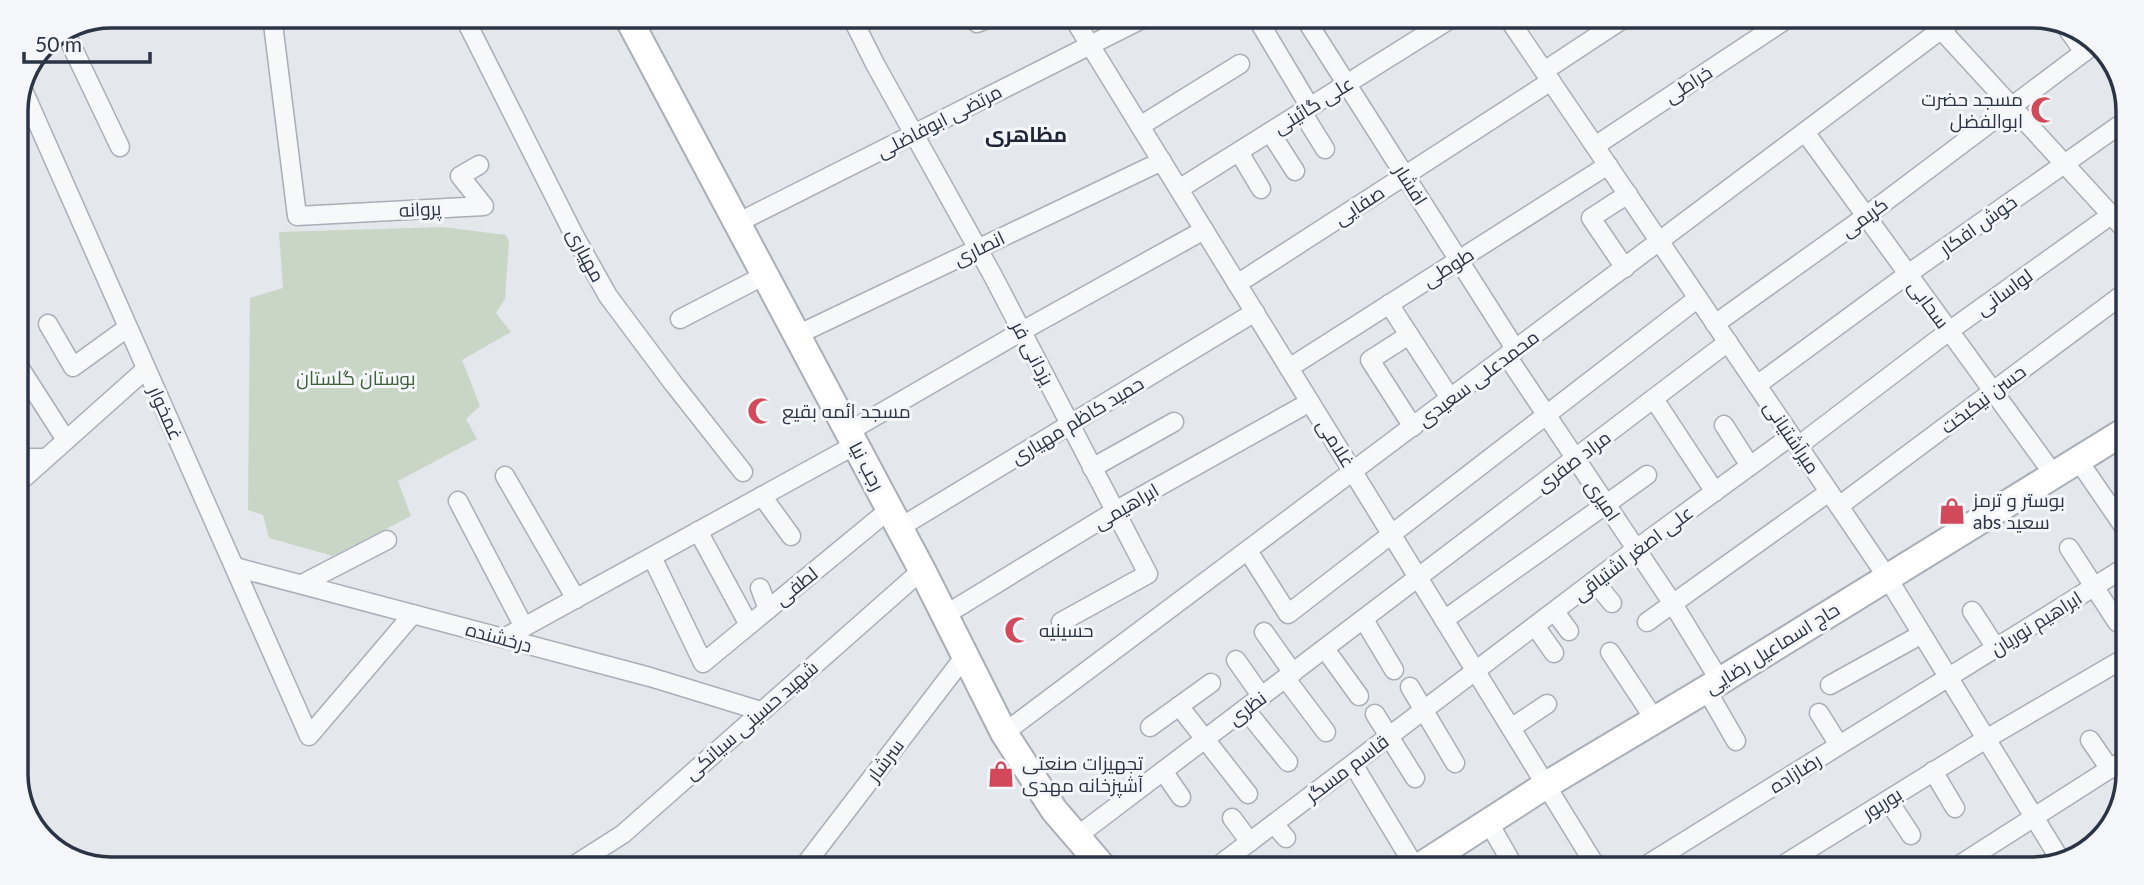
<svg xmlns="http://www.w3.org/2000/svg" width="2144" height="885" viewBox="0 0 2144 885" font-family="Lato,Cairo,sans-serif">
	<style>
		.green { fill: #c9d6c5 }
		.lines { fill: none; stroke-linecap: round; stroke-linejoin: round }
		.street-casing { stroke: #a9aeb7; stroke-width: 21 }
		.secondary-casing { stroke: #a9aeb7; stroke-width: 30 }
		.street { stroke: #f7f8fa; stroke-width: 18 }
		.secondary { stroke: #fff; stroke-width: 26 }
		.labels { text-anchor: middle; stroke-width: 6; stroke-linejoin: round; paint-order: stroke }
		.street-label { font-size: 19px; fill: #2b3445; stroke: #f4f6f9 }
		.poi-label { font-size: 19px; fill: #2b3445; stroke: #f4f6f9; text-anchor: start }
		.park-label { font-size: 19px; fill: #3f6138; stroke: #f4f6f9 }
		.neighbourhood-label { font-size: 21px; font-weight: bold; fill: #1d2536; stroke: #f4f6f9 }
		.rim { fill: none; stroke: #2b3445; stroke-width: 3.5 }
	</style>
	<rect width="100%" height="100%" fill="#e4e7ec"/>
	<!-- green -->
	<polygon class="green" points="443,227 506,235 509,242 505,299 496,313 511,332 462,360 480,406 466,419 477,439 398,481 411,516 333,556 269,538 263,515 248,510 250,298 283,288 279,232"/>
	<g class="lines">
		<defs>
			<g id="street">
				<polyline points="272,16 297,216 484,206 460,176 479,165"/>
				<polyline points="464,17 575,237 608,296 673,383 743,472"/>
				<polyline points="852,18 875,64 993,276 1148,574 1061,622"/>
				<polyline points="1074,19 1597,868"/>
				<polyline points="1258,20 1310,107"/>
				<polyline points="1306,20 1516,350"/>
				<polyline points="1510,21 1887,577 2061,861"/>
				<polyline points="1934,22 2127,232"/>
				<polyline points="977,23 987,19"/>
				<polyline points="2064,24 2084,52"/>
				<polyline points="66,34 120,147"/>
				<polyline points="1544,71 1620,21"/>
				<polyline points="23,90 309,736 413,614"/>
				<polyline points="1302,112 1325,149"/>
				<polyline points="1140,126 1240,64"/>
				<polyline points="1270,132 1295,171"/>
				<polyline points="1805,132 2054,475"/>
				<polyline points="1595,146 1782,22"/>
				<polyline points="1239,152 1261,189"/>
				<polyline points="1179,189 1447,21"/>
				<polyline points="737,223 1142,19"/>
				<polyline points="1625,268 1591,218 1628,194"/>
				<polyline points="1237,284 1551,81"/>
				<polyline points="1389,304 1450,398"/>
				<polyline points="680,319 765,275"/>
				<polyline points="48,324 73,367 127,328"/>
				<polyline points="1715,324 1866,216 2096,43"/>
				<polyline points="797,335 1162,161"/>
				<polyline points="1409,335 1370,360 1413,427"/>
				<polyline points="1507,356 1673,604 1720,681"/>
				<polyline points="16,362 66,440"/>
				<polyline points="1289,368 1608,165"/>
				<polyline points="1757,385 1908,274 2128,119"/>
				<polyline points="1654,399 1715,492"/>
				<polyline points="1724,425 1750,466"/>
				<polyline points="848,432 1022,331 1204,230"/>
				<polyline points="1798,446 1949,331 2111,215"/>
				<polyline points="16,458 46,458"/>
				<polyline points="2078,460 2124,527"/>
				<polyline points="1092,468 1174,422"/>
				<polyline points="505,476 576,599"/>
				<polyline points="16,485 146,369"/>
				<polyline points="762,496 791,536"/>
				<polyline points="458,501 524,627"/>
				<polyline points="1839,506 2126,292"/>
				<polyline points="899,528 1255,312"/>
				<polyline points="698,531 749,625"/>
				<polyline points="2069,548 2117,622"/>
				<polyline points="1248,551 1288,614 1698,298"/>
				<polyline points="652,557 703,663 890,509"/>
				<polyline points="235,567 650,677 761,711"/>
				<polyline points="1595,582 1612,603"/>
				<polyline points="302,584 387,540"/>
				<polyline points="760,588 768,609"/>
				<polyline points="1972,611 1996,648"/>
				<polyline points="1555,612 1569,631"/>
				<polyline points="945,615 1115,511 1310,402"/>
				<polyline points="1364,620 1394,670"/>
				<polyline points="1444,620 1647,475"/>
				<polyline points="1647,622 1829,492"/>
				<polyline points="1535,626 1554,653"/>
				<polyline points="1264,632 1293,673"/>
				<polyline points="504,638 855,445"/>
				<polyline points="1325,649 1359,696"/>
				<polyline points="1610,652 1655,720"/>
				<polyline points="1236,660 1262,697"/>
				<polyline points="1286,679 1326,732"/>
				<polyline points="1830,685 1922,634"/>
				<polyline points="1410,687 1455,763"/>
				<polyline points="1706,689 1736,741"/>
				<polyline points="1179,706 1248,794"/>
				<polyline points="1245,709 1288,762"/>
				<polyline points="1819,713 1839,745"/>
				<polyline points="1375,714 1415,778"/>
				<polyline points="1150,727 1211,683"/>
				<polyline points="1511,728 1547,704"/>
				<polyline points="1004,733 1951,22"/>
				<polyline points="2090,740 2110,769"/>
				<polyline points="1353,764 1415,867"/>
				<polyline points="1163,771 1181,797"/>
				<polyline points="1933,771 1955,808"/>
				<polyline points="1888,800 1911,835"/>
				<polyline points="1232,818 1250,842"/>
				<polyline points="1489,823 1514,867"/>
				<polyline points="1274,824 1286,838"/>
				<polyline points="1076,837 1728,342"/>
				<polyline points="576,864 623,834 922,570"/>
				<polyline points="805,865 965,656"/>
				<polyline points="1218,866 1636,549 1791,436"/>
				<polyline points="1642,868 2124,568"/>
				<polyline points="1778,868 1986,739 2123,659"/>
				<polyline points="1953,869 2122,761"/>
			</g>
			<g id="secondary">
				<polyline points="628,18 922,570 1004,733 1054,810 1102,866"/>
				<polyline points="1419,867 1546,785 1720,681 2125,431"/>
			</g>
		</defs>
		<!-- street casing -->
		<use href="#street" class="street-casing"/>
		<!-- secondary casing -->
		<use href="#secondary" class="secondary-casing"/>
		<!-- street -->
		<use href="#street" class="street"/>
		<!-- secondary -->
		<use href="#secondary" class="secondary"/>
	</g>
	<!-- icons -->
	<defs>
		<symbol id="mosque-bare" viewBox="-9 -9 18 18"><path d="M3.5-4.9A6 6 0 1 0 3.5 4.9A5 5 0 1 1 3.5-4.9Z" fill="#d1495b" stroke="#f4f6f9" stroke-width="2.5" paint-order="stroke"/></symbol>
		<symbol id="shop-bare" viewBox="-9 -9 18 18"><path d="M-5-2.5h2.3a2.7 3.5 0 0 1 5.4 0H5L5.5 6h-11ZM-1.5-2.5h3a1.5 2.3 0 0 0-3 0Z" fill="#d1495b" stroke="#f4f6f9" stroke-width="2.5" paint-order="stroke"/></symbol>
	</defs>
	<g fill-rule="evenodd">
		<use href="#mosque-bare" x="2025" y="91" width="38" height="38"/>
		<use href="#mosque-bare" x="742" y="392" width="38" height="38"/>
		<use href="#shop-bare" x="1933" y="492" width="38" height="38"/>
		<use href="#mosque-bare" x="999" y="611" width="38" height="38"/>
		<use href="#shop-bare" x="982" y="755" width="38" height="38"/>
	</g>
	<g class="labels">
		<!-- street labels -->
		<g class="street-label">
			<text transform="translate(1688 84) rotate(-33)" y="7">خراطی</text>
			<text transform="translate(1313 105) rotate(-32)" y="7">علی گائینی</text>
			<text transform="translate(939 121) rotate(-27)" y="7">مرتضی ابوفاضلی</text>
			<text transform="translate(1411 185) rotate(58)" y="7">افشار</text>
			<text transform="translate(1359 205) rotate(-33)" y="7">صفایی</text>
			<text transform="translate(420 209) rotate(-3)" y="7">پروانه</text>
			<text transform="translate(1864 217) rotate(-36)" y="7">کریمی</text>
			<text transform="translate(1978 225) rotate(-35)" y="7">خوش افکار</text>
			<text transform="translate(979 248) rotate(-26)" y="7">انصاری</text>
			<text transform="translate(586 255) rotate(62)" y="7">مهیاری</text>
			<text transform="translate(1448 267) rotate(-32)" y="7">طوطی</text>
			<text transform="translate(2004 292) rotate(-36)" y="7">لواسانی</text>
			<text transform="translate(1929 304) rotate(54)" y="7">سحابی</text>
			<text transform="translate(1033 353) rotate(63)" y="7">یزدانی فر</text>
			<text transform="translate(1478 378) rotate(-37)" y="7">محمدعلی سعیدی</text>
			<text transform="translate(1983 399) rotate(-37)" y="7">حسن نیکبخت</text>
			<text transform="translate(166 413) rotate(66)" y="7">غمخوار</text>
			<text transform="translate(1077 420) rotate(-31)" y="7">حمید کاظم مهیاری</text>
			<text transform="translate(1792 437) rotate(56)" y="7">میرآشتیانی</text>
			<text transform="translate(1336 443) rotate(58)" y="7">غلامی</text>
			<text transform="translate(1573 461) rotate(-37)" y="7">مراد صفری</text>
			<text transform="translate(867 466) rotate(62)" y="7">رجب نیا</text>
			<text transform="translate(1603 500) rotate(56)" y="7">امیری</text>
			<text transform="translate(1126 506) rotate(-30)" y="7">ابراهیمی</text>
			<text transform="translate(1633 553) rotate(-37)" y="7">علی اصغر اشتیاقی</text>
			<text transform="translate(796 586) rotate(-39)" y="7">لطفی</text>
			<text transform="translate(2036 623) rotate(-32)" y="7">ابراهیم نوریان</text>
			<text transform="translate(499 637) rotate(15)" y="7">درخشنده</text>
			<text transform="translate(1772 648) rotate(-32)" y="7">حاج اسماعیل رضایی</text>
			<text transform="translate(1247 708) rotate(-37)" y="7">نظری</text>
			<text transform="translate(751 720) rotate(-41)" y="7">شهید حسینی سیانکی</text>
			<text transform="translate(885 760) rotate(-53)" y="7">سرشار</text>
			<text transform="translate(1347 768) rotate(-37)" y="7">قاسم مسگر</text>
			<text transform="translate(1795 773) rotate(-32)" y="7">رضازاده</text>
			<text transform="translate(1882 803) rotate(-32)" y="7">بوربور</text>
		</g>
		<!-- poi labels -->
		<g class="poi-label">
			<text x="2023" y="106" text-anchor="end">مسجد حضرت<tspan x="2023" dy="22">ابوالفضل</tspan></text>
			<text x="782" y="418">مسجد ائمه بقیع</text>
			<text x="1973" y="507">بوستر و ترمز<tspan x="1973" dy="22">abs سعید</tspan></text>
			<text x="1039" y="637">حسینیه</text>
			<text x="1022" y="770">تجهیزات صنعتی<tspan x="1022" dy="22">آشپزخانه مهدی</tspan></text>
		</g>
		<!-- park labels -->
		<g class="park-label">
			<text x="356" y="385">بوستان گلستان</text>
		</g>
		<!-- neighbourhood labels -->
		<g class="neighbourhood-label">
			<text x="1026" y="142">مظاهری</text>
		</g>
	</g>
	<!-- crop -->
	<path d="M0 0H2144V885H0ZM111 28H2033A83 83 0 0 1 2116 111V774A83 83 0 0 1 2033 857H111A83 83 0 0 1 28 774V111A83 83 0 0 1 111 28Z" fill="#f4f6f9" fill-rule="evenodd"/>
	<path class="rim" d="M111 28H2033A83 83 0 0 1 2116 111V774A83 83 0 0 1 2033 857H111A83 83 0 0 1 28 774V111A83 83 0 0 1 111 28Z"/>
	<!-- scale -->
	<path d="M24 52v10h126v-10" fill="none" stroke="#2b3445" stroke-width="3.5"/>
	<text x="35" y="52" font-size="21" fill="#2b3445" stroke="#f4f6f9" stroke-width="5" paint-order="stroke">50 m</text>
</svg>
